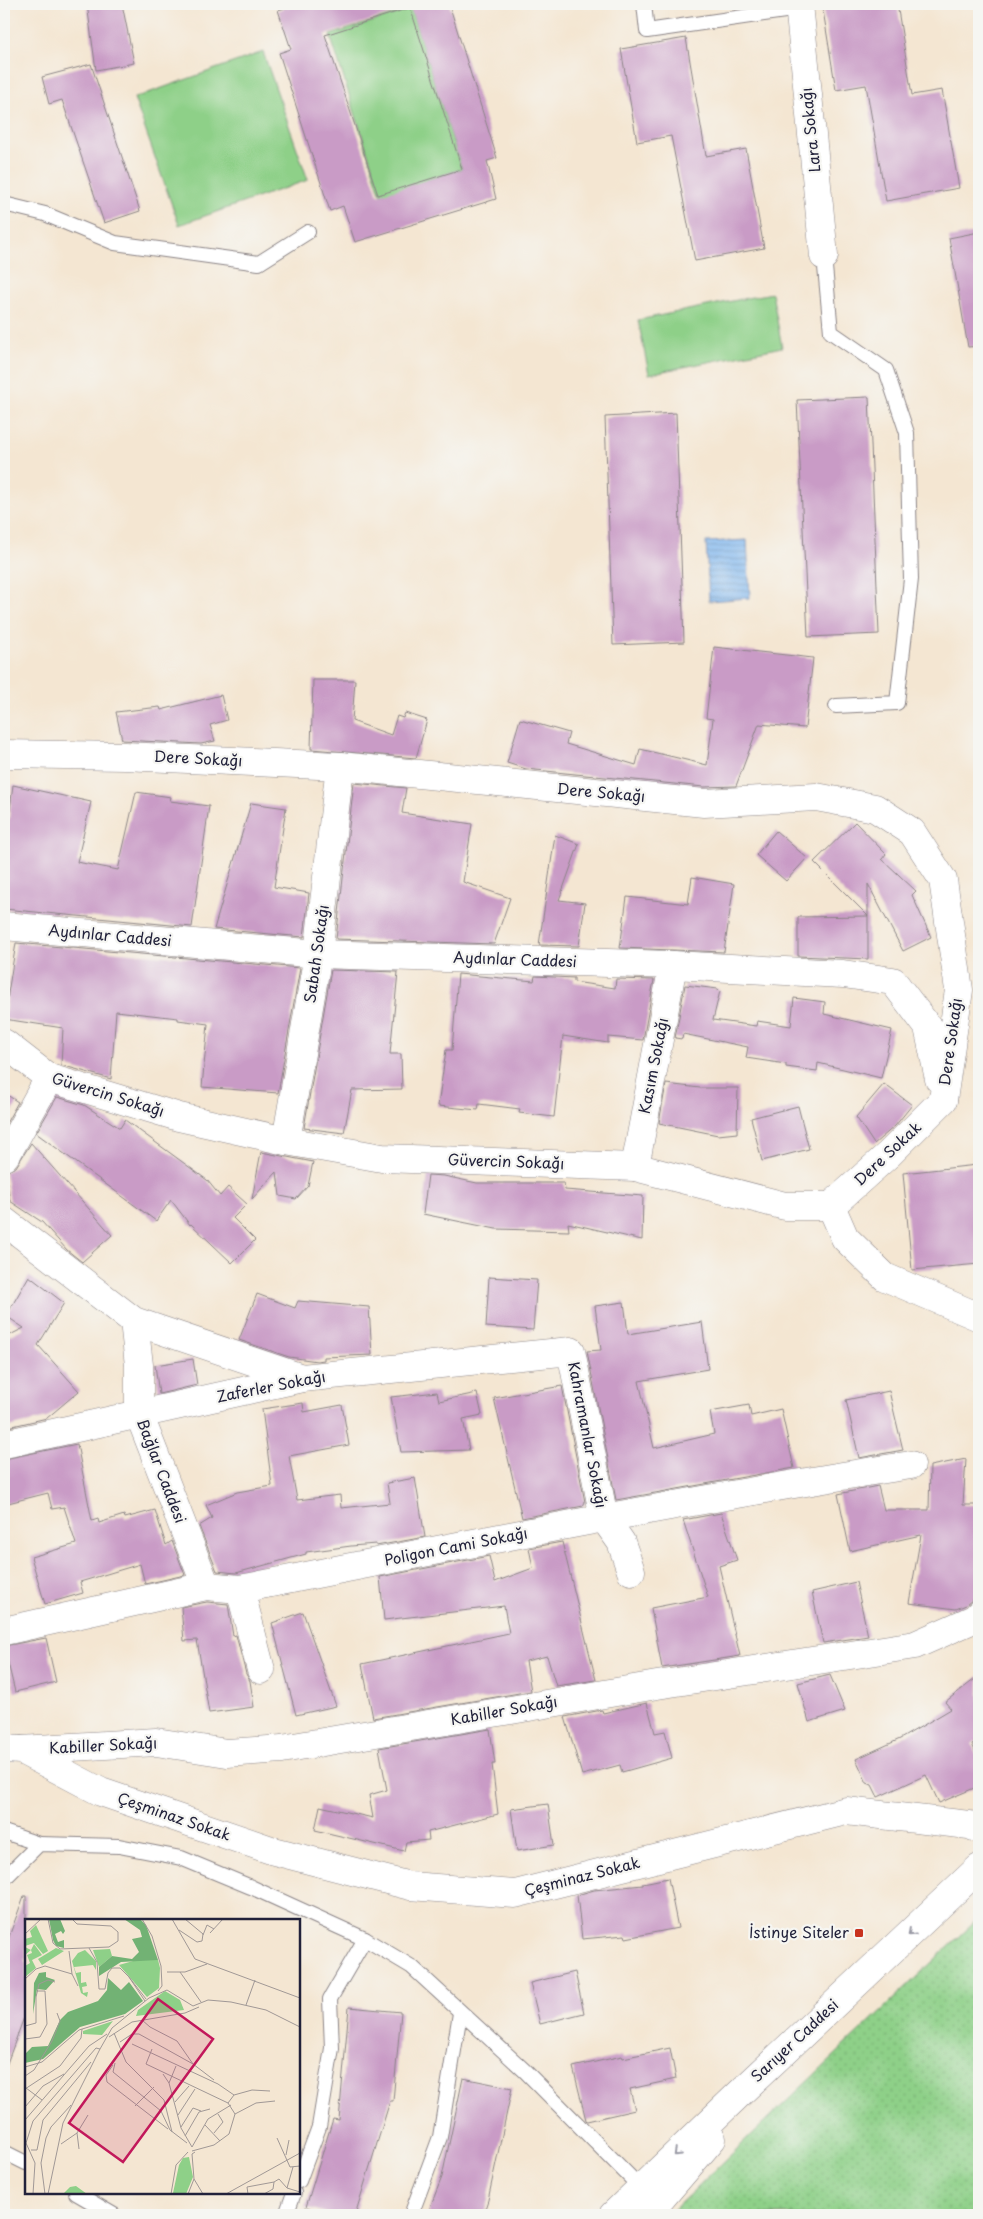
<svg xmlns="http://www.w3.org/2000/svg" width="983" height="2219" viewBox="0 0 983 2219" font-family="'Playpen Sans',sans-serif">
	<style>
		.grass { fill: url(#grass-dots); stroke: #587962 }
		.pitch { fill: #8ed088; stroke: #587962 }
		.water { fill: url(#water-rules); stroke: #516c94 }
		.building { fill: #c99bc6 }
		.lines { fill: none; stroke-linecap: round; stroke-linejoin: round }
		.lane-casing { stroke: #8b8486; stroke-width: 16 }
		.street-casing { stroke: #8b8486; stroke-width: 29 }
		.primary-casing { stroke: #8b8486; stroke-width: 29 }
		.lane { stroke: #fff; stroke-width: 14 }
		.street { stroke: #fff; stroke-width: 28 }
		.primary { stroke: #fff; stroke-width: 28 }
		.oneway { stroke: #9c9ca7 }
		.poi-dot { fill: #c8321e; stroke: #f6f6f2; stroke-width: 2 }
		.labels { text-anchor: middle; stroke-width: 4.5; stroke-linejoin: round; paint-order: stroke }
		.street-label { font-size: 15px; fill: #22223b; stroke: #f6f6f2 }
		.poi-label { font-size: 15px; fill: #22223b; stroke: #f6f6f2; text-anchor: end }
		.inset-road { fill: none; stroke: #a09896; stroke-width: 1 }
		.view { fill: #c2185b; fill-opacity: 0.15; stroke: #c2185b; stroke-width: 2.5 }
		.inset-edge { fill: none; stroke: #22223b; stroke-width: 2.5 }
	</style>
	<defs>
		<pattern id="grass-dots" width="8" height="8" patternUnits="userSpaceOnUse" patternTransform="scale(1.25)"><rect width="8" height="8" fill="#8ed088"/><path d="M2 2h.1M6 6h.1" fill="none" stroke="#7ab276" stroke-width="1.8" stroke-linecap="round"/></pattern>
		<pattern id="water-rules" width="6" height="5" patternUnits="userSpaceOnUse" patternTransform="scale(1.25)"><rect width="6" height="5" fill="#80b6ee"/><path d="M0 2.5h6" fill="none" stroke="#6894c2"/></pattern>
	</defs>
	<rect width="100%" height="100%" fill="#f6f6f2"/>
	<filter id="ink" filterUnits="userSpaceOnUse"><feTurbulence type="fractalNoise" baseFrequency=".02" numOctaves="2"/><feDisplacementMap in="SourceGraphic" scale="10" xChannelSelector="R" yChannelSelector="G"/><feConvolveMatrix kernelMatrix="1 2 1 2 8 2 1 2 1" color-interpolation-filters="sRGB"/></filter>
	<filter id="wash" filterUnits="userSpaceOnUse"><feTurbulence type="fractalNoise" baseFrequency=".0096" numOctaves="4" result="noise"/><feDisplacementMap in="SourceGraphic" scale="20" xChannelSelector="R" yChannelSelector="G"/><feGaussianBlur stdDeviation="1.12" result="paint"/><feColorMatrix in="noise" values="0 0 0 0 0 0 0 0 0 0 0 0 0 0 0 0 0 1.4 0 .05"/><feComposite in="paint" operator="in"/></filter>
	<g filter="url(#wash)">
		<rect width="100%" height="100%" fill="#f4e6d2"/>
		<!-- grass -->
		<polygon class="grass" points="979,1917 979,2215 668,2215"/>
		<!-- pitch -->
		<g class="pitch">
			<polygon points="411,9 462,169 381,195 330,35"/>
			<polygon points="263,52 308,180 179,225 134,98"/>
			<polygon points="772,293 782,347 649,374 638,320"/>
		</g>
		<!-- water -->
		<polygon class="water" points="747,540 750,598 709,601 706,542"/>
		<g id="blocks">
			<!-- building -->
			<g class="building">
				<polygon points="87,4 122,4 134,63 96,70"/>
				<polygon points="299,4 408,4 409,8 325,35 378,195 462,169 409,4 449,4 497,158 487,161 496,199 355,242 343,206 330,211 279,53 291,49 278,10"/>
				<polygon points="822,4 897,4 912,95 942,90 959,188 886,201 866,85 836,90"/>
				<polygon points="686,38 706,156 746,149 764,248 695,261 671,136 637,142 621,49"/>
				<polygon points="91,64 140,211 104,223 62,100 49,104 42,77"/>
				<polygon points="979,232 979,346 968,347 949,238"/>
				<polygon points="869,397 879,634 808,637 797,400"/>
				<polygon points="676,413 684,642 613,645 605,417"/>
				<polygon points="714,647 813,658 805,728 759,724 736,786 704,787 526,769 507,763 520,719 569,733 566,744 636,765 640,749 707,765 713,719 706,718"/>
				<polygon points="313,680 355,680 352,721 391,735 397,716 403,718 405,713 427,720 416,758 311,749"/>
				<polygon points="221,695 227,720 210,725 215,741 201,744 122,740 116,712 160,707 161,710"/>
				<polygon points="354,783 406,788 402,813 472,824 463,882 510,898 494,944 336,939"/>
				<polygon points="13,785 91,802 77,862 118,870 136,792 171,797 170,801 209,806 192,927 4,909 4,852 5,852"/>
				<polygon points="251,803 286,808 274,887 309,893 304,937 214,929"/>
				<polygon points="855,822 886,854 882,859 916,891 912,895 931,937 903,951 868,884 868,916 814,862"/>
				<polygon points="776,831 807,858 786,881 756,855"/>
				<polygon points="555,835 579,844 559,900 585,903 579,946 539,945"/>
				<polygon points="692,877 734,884 724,952 620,948 627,897 688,904"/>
				<polygon points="868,916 868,959 798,956 798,917"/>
				<polygon points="16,943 300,968 278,1093 202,1087 208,1024 178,1020 178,1018 116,1011 111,1079 61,1065 63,1028 4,1019"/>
				<polygon points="331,970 398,972 390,1054 401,1054 402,1089 352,1090 344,1133 304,1128"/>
				<polygon points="458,974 534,981 535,976 574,978 574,982 615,988 616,979 654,980 643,1040 608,1037 608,1043 563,1036 554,1117 519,1113 520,1109 479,1104 478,1110 438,1106 446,1050 452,1050"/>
				<polygon points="685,985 718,989 720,991 713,1020 756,1026 757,1021 791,1026 794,998 825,1002 824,1014 892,1030 881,1078 818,1063 817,1071 786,1067 786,1064 746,1058 748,1047 683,1034 682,1039 675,1038"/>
				<polygon points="666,1084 700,1088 738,1088 737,1133 718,1135 659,1123"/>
				<polygon points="884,1084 912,1105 895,1126 874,1144 856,1117"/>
				<polygon points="4,1093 18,1102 4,1127"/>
				<polygon points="57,1097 84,1105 120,1128 125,1120 207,1180 220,1196 228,1187 247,1204 233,1218 255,1240 232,1263 191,1224 190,1225 171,1200 156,1221 36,1133"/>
				<polygon points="798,1106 809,1149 762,1161 751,1118"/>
				<polygon points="31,1143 112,1235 82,1262 67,1250 42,1222 10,1201 5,1172 16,1167"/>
				<polygon points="261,1152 313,1162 308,1186 296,1199 280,1196 277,1172 252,1199"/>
				<polygon points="977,1165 979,1194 979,1264 912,1270 903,1173"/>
				<polygon points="428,1175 444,1176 477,1183 564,1183 565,1190 643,1196 642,1240 568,1223 569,1231 496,1229 423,1214"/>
				<polygon points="29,1276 64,1303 38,1345 79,1391 47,1418 4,1428 4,1338 24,1328 6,1316"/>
				<polygon points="489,1277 537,1280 533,1330 486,1327"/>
				<polygon points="257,1294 295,1308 298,1301 369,1307 372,1355 324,1357 324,1360 317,1361 289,1357 239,1340"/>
				<polygon points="624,1302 628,1334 702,1322 708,1369 639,1381 654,1448 714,1434 710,1412 749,1405 751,1416 781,1409 794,1468 616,1500 587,1351 601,1350 595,1306"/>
				<polygon points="193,1359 197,1385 159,1394 155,1365"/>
				<polygon points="562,1386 585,1502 583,1506 522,1518 494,1398"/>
				<polygon points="889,1391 903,1450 859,1458 846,1400"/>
				<polygon points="437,1392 439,1401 477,1393 482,1415 463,1419 469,1450 401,1452 391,1397"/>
				<polygon points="303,1403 304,1412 342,1405 349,1445 289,1456 297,1500 340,1495 341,1508 390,1503 387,1483 415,1478 425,1537 376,1546 376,1544 351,1546 306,1552 306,1554 236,1573 217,1571 199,1526 212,1518 206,1505 237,1492 272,1486 262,1409"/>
				<polygon points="77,1444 92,1521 98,1519 99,1523 124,1515 125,1518 155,1510 166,1545 172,1541 185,1575 145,1584 140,1564 80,1582 83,1593 45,1604 31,1557 76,1544 64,1507 52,1509 48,1493 4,1504 4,1459"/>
				<polygon points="966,1459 963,1505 979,1505 979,1599 972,1600 966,1605 956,1609 909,1603 921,1535 850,1551 838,1494 878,1486 884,1510 929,1510 930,1466"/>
				<polygon points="721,1513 737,1560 719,1566 740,1656 662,1668 651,1608 708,1597 683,1520"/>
				<polygon points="562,1542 596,1680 556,1686 547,1656 526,1661 531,1691 373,1718 362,1664 509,1633 504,1606 384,1620 380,1577 489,1556 495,1582 533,1568 529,1548"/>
				<polygon points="856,1582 868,1636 823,1643 812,1592"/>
				<polygon points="207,1602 228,1604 233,1636 236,1635 246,1674 250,1681 254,1707 209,1713 197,1640 184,1641 181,1607"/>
				<polygon points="303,1612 336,1706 296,1715 272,1623"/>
				<polygon points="46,1638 56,1682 15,1692 4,1646"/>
				<polygon points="830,1675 845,1711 809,1722 798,1683"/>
				<polygon points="979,1676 979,1739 972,1744 979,1760 979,1786 939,1803 926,1775 878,1797 872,1785 867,1783 856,1759 900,1739 951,1709 945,1702"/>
				<polygon points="647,1703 655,1733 665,1731 672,1758 622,1772 620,1765 582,1775 565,1717 602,1710 603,1713"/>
				<polygon points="490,1729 495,1764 492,1764 498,1814 428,1832 429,1840 406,1842 404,1851 315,1830 320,1806 373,1818 369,1795 387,1790 379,1748"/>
				<polygon points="548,1804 554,1845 517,1851 511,1809"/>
				<polygon points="668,1878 678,1928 626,1938 625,1935 582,1939 577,1895 594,1890 643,1885 643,1883"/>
				<polygon points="24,1896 26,1896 26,2012 6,2066 4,2066 4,1950"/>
				<polygon points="575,1972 584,2013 540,2024 530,1983"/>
				<polygon points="349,2007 401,2012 393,2101 390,2101 355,2215 333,2215 306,2207 333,2119 339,2120"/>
				<polygon points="670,2048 676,2079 630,2089 635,2110 587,2121 586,2120 573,2067 622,2056 623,2058"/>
				<polygon points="463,2078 512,2088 488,2200 483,2215 427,2215 442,2177"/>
			</g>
		</g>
	</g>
	<g filter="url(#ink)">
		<use href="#blocks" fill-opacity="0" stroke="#8b8486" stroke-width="1"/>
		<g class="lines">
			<defs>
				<g id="lane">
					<polyline points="644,4 647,31 799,9"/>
					<polyline points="4,204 45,214 115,243 259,263 308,232"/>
					<polyline points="824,256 831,332 886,370 907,433 911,579 897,703 836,706"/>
					<polyline points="4,1832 39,1844"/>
					<polyline points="4,1879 39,1844 119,1846 181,1858 251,1887 365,1939 412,1967 525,2071 641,2188"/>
					<polyline points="4,2152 26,2163"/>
					<polyline points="299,2181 319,2127 332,2048 330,1999 365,1939"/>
					<polyline points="76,2193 114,2215"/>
					<polyline points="286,2215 294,2193"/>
					<polyline points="411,2215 440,2137 460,2013"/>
				</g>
				<g id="street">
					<polyline points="799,4 824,256"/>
					<polyline points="4,754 124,756 340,766 704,803 816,797 875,808 912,832 943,880 959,990 943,1100"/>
					<polyline points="4,926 318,954 673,965 843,974 893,981 928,1027 939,1079"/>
					<polyline points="4,1043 49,1078 179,1117 286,1141 382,1158 635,1167 785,1206 831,1206"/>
					<polyline points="286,1141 318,954 340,766"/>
					<polyline points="4,1157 8,1152 49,1078"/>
					<polyline points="635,1167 673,965"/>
					<polyline points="831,1206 845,1238 885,1277 979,1317"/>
					<polyline points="831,1206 889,1154 943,1100"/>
					<polyline points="4,1221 134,1321 302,1378"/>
					<polyline points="134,1321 139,1365 139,1414 206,1586"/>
					<polyline points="4,1444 302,1378 571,1351 604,1518 621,1542 631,1571"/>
					<polyline points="240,1589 261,1670"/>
					<path d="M4 1631 206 1586 240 1589C463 1545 686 1500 911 1465"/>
					<polyline points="4,1749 21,1750 101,1792 274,1851 410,1886 515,1894 846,1811 969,1825 979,1829"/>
					<polyline points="21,1750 156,1742 227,1753 282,1749 657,1685 915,1645 976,1618 979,1614"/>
				</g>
				<g id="primary">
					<polyline points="613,2215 738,2095 979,1868"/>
					<polyline points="647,2215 712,2139"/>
				</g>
			</defs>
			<!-- lane casing -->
			<use href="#lane" class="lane-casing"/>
			<!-- street casing -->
			<use href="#street" class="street-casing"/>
			<!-- primary casing -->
			<use href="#primary" class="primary-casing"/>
			<!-- lane -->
			<use href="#lane" class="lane"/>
			<!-- street -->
			<use href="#street" class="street"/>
			<!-- primary -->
			<use href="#primary" class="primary"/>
		</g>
		<!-- one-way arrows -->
		<defs><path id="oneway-chevron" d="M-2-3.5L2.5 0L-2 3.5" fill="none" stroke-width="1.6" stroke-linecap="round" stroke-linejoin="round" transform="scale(1.25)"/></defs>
		<g class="oneway">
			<use href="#oneway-chevron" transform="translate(911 1933) rotate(137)"/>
			<use href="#oneway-chevron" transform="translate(677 2153) rotate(136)"/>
		</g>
	</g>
	<!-- markers -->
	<rect class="poi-dot" x="854" y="1928" width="10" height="10" rx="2.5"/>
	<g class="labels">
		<!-- street labels -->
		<g class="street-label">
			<text transform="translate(811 130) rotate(-96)" y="5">Lara Sokağı</text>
			<text transform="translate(198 759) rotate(3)" y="5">Dere Sokağı</text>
			<text transform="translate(601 793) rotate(5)" y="5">Dere Sokağı</text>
			<text transform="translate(110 936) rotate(5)" y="5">Aydınlar Caddesi</text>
			<text transform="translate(317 954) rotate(-82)" y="5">Sabah Sokağı</text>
			<text transform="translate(515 960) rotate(2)" y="5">Aydınlar Caddesi</text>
			<text transform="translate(951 1042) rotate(-82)" y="5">Dere Sokağı</text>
			<text transform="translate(654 1066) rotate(-79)" y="5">Kasım Sokağı</text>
			<text transform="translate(108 1095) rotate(17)" y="5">Güvercin Sokağı</text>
			<text transform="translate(888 1154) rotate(-43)" y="5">Dere Sokak</text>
			<text transform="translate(506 1162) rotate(2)" y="5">Güvercin Sokağı</text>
			<text transform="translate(271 1387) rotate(-11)" y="5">Zaferler Sokağı</text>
			<text transform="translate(587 1435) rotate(79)" y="5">Kahramanlar Sokağı</text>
			<text transform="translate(161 1471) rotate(69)" y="5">Bağlar Caddesi</text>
			<text transform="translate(456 1547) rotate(-11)" y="5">Poligon Cami Sokağı</text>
			<text transform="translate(504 1711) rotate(-10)" y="5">Kabiller Sokağı</text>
			<text transform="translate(103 1746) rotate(-3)" y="5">Kabiller Sokağı</text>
			<text transform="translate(174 1817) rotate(19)" y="5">Çeşminaz Sokak</text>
			<text transform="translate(582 1877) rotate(-14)" y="5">Çeşminaz Sokak</text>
			<text transform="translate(795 2041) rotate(-43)" y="5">Sarıyer Caddesi</text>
		</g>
		<!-- poi labels -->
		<g class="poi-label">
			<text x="849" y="1938">İstinye Siteler</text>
		</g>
	</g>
	<!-- overview -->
	<g transform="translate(25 1919)">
		<rect width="275" height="275" fill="#f4e6d2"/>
		<path d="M11 6 23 32 18 35 9 24 0 27V20L7 18 5 12ZM9 25 17 36 7 41 11 49 0 58V47L5 44 2 36 7 34 6 31 0 36V28L6 31ZM31 29 39 32 17 46 13 40ZM85 30 87 37 74 48 68 31ZM60 31 71 42V51L68 46 49 48 51 54 56 53V64L61 63 62 67 57 68 58 74 63 73 62 78 56 74 47 42 53 34ZM115 40 133 41 135 49 134 69 122 78 94 46ZM140 72 155 81 159 91 111 97 113 91ZM88 102 77 116 58 115V112ZM164 238 168 258 161 275 148 274 154 246 158 239Z" fill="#8ed088"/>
		<path d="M24 0H35L40 12 38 15 36 12 30 15 33 23 39 21V29L31 27 28 21ZM99 0H115L121 6 133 41 96 43 74 57V48L87 37 107 40 114 33 107 20 117 18 115 11ZM21 53V58L30 61 21 71 12 70 8 95 9 64 14 54ZM83 59 96 71 104 63 118 82 100 95 55 108 18 140 0 144V135L7 128 23 127 35 101 43 93 73 82 82 71Z" fill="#72b274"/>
		<path d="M51 267 62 275H38L45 268Z" fill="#8ed088"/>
		<path class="inset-road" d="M23 0 28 24 35 30 84 28 93 22V13L86 7 52 5 47 0M117 0 127 17 136 47 137 67 133 72M147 0 170 40 275 79M154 11 172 23 177 22 178 15 160 0M185 14 198 0M0 15 16 0M178 16 182 6 189 10M64 29 72 43 74 70H80L83 54 87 49H95L104 58M44 32 47 55 53 67M142 53H160L182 45M155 53 176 83M0 60 11 50 20 47 47 55M120 82 104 58 121 80M221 86 230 61M117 101 125 108 152 122 168 145 189 161M0 107 11 104V78L14 65 23 61 30 63M89 114 101 143 139 181 147 213M84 118 107 103 160 94 174 88M0 120 15 118 22 105 20 72H12M95 123 107 115H114L168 145M107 125 193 165 209 176M127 130 121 145 203 184M90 144 88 153 136 192 145 211 162 224M88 146 81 156 82 163 143 210M0 148 17 143 54 111 99 97M138 155 144 164 156 209 167 228M0 157 9 151 27 122 35 102 32 94M144 164 151 147M1 169 17 181M0 170 35 147 56 119 57 110M150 183 164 167M203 184 209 176 227 171 245 172M110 187 129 168M0 188 18 167 39 155M210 195 231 184 250 182M153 196 170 170M0 201 64 127 82 115M180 206 195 222M156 208 168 189 176 192M52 214 54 230M189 214 198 203 193 195M160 217 174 193 185 190M252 219 265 248 275 247M36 225 52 214 63 196M167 228 183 200 206 186M6 231H12L18 201 66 143M167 232 189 226 204 215 210 195 203 184M170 233 167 235 169 260 178 275M261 236 264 221M262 269 268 248M8 275 10 244 1 224 8 202 71 129 75 130M20 275 16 244 21 219 26 208 46 186M23 275 38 204 75 130 87 109 124 79 142 71 168 87 183 81 206 83 241 91 275 108M146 275 151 246 163 233M163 275 169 260M201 275 275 234M223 275 222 268 249 263M239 275 248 270 249 263 254 260 262 269 275 273"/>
		<path class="view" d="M133 80 188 120 98 243 44 204Z"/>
		<rect width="275" height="275" class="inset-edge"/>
	</g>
	<!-- margin -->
	<rect width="983" height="2219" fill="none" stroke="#f6f6f2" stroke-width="20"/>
</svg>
